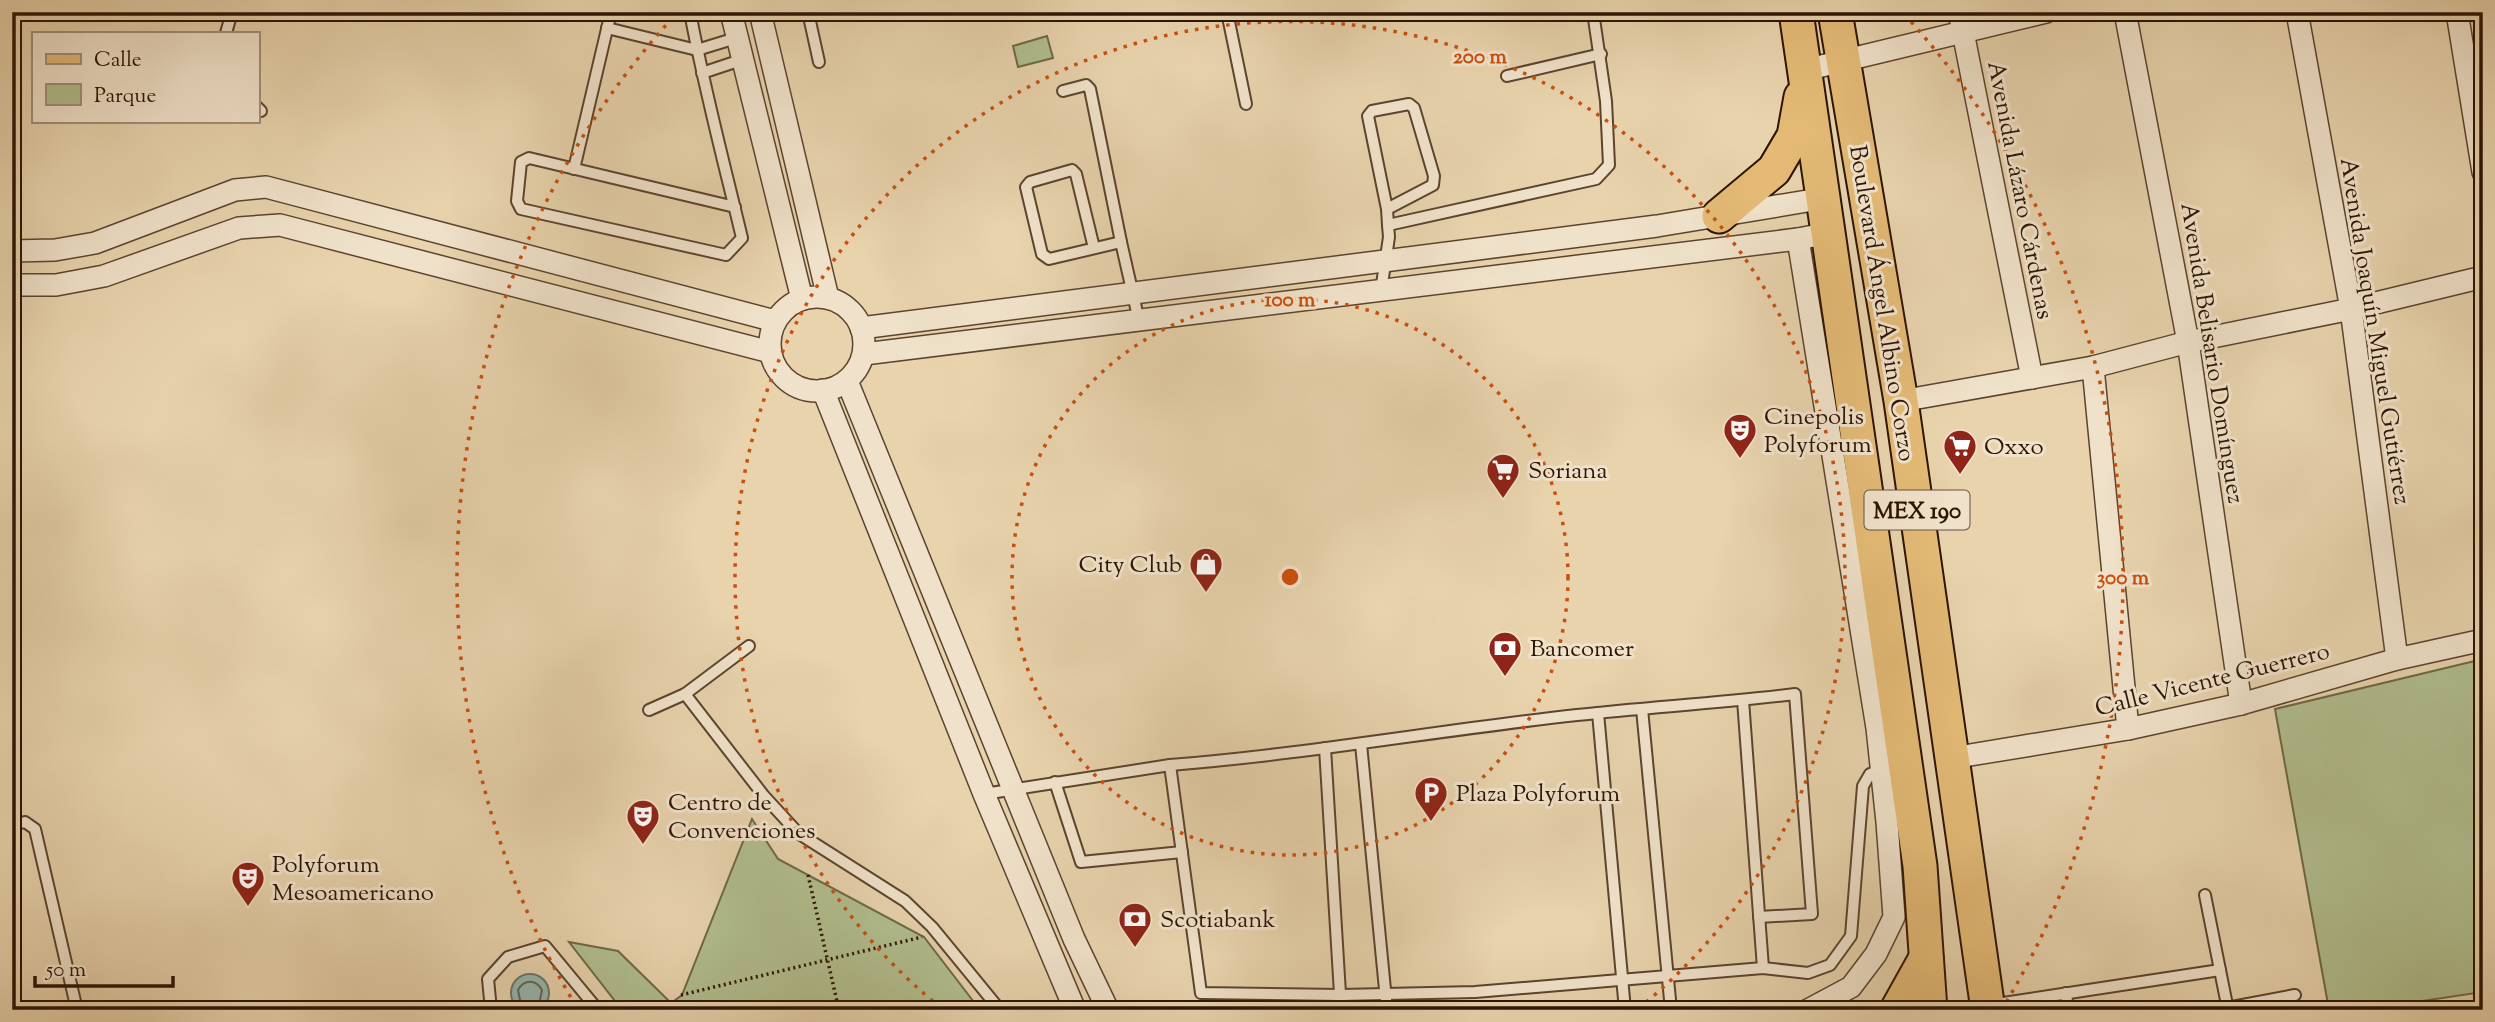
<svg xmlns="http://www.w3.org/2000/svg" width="2495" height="1022" viewBox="0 0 2495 1022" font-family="'Sorts Mill Goudy',serif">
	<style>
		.green { fill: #b1be8e; stroke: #6e6948; stroke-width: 2 }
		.water { fill: #97b7ae; stroke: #6c766a; stroke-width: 2 }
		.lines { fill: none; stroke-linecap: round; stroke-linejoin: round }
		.shore { stroke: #626658; stroke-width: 2 }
		.service-casing { stroke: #5b442e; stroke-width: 14 }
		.minor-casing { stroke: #5b442e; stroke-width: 24 }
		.primary-casing { stroke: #2c1403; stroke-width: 37 }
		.path { stroke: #2c1403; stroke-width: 3.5; stroke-dasharray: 2 3.5; stroke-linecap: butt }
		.service { stroke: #f0e2ca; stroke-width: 10 }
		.minor { stroke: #f0e2ca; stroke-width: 21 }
		.primary { stroke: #e4ba76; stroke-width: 33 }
		.ring { fill: none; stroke: #cc4f0b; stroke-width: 3.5; stroke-dasharray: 3.5 7 }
		.labels { text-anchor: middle; stroke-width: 6; stroke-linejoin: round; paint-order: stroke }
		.shield { fill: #f0e2ca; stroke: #67523f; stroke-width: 2 }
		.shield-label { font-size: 23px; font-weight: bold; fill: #2c1403 }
		.street-label { font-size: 24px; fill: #2c1403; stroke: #f0e2ca }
		.poi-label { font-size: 24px; fill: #2c1403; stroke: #f0e2ca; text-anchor: start }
		.centre { fill: #cc4f0b; stroke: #f0e2ca; stroke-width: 3.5 }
		.ring-label { font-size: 21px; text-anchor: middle; font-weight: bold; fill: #cc4f0b; stroke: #f0e2ca; stroke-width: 6; stroke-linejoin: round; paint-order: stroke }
	</style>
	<rect width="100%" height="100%" fill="#e8d3ad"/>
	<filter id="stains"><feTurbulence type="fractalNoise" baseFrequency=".00286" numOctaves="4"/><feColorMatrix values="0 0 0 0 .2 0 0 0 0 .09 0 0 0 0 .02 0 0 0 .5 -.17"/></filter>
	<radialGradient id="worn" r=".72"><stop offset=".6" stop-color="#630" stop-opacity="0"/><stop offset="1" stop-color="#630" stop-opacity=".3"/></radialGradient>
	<!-- green -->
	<g class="green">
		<polygon points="1047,36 1053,58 1018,67 1013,46"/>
		<polygon points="2483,659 2483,992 2362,1010 2329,1010 2275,709"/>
		<polygon points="752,819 778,859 924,937 980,1010 622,1010 569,942 618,951 671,1003 682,995"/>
	</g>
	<!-- water -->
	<circle class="water" cx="530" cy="993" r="19"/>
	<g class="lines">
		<!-- shore -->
		<path class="shore" d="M522 1010 518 990C524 979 536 979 542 990L538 1010"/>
		<defs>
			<g id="service">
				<path d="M690 12C704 88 724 163 742 238L726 255 521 209 517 201 521 162 529 158 735 207"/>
				<polyline points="808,12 819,62"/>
				<polyline points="1227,12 1246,104"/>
				<polyline points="607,28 697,50 736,38"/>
				<polyline points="226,33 232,12"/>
				<polyline points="702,73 741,60"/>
				<polyline points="1507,76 1601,54"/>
				<polyline points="1063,91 1086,85 1090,89 1121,242"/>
				<polyline points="257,107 261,111"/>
				<polyline points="574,169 611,12"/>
				<polyline points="1387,209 1433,185 1434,176 1414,108 1409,104 1372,111 1368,116 1387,209 1388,225 1596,179 1609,165 1606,101 1593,12"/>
				<polyline points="1094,248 1076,174 1072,170 1030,182 1026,187 1042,254 1049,259 1121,242 1139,321"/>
				<polyline points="1381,291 1389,237 1388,225"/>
				<polyline points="685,694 764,796 798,833 905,901 932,927 1000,1010"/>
				<polyline points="1743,700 1763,968"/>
				<polyline points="1642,709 1671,1010"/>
				<polyline points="649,710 685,694 749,646"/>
				<polyline points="1598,713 1625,1010"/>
				<polyline points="1361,744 1387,1010"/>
				<polyline points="1325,748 1341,1010"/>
				<path d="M1170 765C1307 754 1441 730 1577 715 1650 707 1722 703 1795 694L1812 914 1759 917"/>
				<polyline points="1055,782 1081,862 1182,852"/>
				<polyline points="984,794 1170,765 1201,993 1341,995 1475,992 1763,968 1808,973 1830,965 1851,936 1863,786 1870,774 1882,769"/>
				<polyline points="12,825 25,822 35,829 77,1010"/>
				<polyline points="2205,895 2228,1010"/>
				<polyline points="2066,993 2068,1010"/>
				<polyline points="1990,1005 2220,970"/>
				<polyline points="491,1010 488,979 508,957 545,946 598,1010"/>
				<polyline points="2216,1010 2295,995"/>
			</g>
			<g id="minor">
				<polyline points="731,12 802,299"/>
				<polyline points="760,12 828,298"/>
				<polyline points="1959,12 2032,378"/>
				<polyline points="2125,12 2188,342 2241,704"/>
				<polyline points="2297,12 2351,309 2397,659"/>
				<polyline points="2457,12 2483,172"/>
				<polyline points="1805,70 2046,12"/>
				<polyline points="1798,239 1877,728 1887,822 1894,917 1876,954 1851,987 1808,1010"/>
				<polyline points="12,251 55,250 95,243 235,190 266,187 775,321"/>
				<polyline points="12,285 56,285 104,276 239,228 280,225 770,352"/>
				<circle cx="817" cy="344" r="47"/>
				<polyline points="861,328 1657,226 1825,198"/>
				<polyline points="864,354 1798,239 1829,233"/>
				<polyline points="2093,367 2128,729"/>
				<polyline points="847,381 1074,939 1108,1010"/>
				<polyline points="823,390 984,794 1075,1010"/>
				<polyline points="1901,401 2093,367 2188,342 2351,309 2483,277"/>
				<polyline points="1952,758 2128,729 2241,704 2397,659 2483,640"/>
			</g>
			<g id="primary">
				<polyline points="1796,12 1920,866 1930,1010"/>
				<polyline points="1835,12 1901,401 1988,1010"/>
				<polyline points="1719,216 1774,170 1794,136 1801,97"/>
				<polyline points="1897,1010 1926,958"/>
			</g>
		</defs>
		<!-- service casing -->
		<use href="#service" class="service-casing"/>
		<!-- minor casing -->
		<use href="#minor" class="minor-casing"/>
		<!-- primary casing -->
		<use href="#primary" class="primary-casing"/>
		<!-- path -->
		<g class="path">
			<polyline points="808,875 839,1010"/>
			<polyline points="681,995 922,937"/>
		</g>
		<!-- service -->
		<use href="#service" class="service"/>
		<!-- minor -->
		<use href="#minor" class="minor"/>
		<!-- primary -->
		<use href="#primary" class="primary"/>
	</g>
	<!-- distance rings -->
	<g class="ring">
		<circle cx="1290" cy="577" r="278"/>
		<path d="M941 1008A555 555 0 1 1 1639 1008"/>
		<path d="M576 1006A833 833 0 0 1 676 14M1904 14A833 833 0 0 1 2004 1006"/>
	</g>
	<!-- icons -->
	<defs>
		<symbol id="theatre-pin" viewBox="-11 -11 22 30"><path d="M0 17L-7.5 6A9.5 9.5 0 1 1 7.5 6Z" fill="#8f2418" stroke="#f0e2ca"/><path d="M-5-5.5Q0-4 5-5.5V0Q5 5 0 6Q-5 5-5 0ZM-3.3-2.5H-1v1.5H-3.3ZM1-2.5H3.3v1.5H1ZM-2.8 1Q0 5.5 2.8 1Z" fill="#fff"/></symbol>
		<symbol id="supermarket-pin" viewBox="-11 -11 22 30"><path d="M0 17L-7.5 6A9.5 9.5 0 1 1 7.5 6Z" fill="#8f2418" stroke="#f0e2ca"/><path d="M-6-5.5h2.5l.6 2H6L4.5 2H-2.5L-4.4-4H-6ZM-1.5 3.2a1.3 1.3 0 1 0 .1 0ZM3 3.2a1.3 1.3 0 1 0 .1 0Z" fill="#fff"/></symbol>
		<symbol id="shop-pin" viewBox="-11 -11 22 30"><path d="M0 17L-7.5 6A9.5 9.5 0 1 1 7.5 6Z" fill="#8f2418" stroke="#f0e2ca"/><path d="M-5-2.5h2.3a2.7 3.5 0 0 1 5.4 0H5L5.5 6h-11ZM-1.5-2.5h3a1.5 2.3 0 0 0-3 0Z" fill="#fff"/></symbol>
		<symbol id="bank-pin" viewBox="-11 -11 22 30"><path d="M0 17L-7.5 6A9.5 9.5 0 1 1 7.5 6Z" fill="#8f2418" stroke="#f0e2ca"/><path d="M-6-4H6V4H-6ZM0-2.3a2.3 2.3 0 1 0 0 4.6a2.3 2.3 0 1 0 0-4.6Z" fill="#fff"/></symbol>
		<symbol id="parking-pin" viewBox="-11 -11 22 30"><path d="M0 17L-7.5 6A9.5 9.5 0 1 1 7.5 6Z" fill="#8f2418" stroke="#f0e2ca"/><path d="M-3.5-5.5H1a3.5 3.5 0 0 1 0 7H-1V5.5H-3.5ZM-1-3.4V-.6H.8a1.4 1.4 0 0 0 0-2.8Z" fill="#fff"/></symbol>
	</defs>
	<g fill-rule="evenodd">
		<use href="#theatre-pin" x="1721" y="411" width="38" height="52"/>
		<use href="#supermarket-pin" x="1941" y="427" width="38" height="52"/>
		<use href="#supermarket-pin" x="1484" y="451" width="38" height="52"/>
		<use href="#shop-pin" x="1187" y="545" width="38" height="52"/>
		<use href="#bank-pin" x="1486" y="629" width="38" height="52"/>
		<use href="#parking-pin" x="1412" y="774" width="38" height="52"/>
		<use href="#theatre-pin" x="624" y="797" width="38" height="52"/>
		<use href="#theatre-pin" x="229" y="859" width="38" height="52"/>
		<use href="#bank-pin" x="1116" y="900" width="38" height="52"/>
	</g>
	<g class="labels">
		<!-- shield labels -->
		<rect class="shield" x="1864.5" y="490.5" width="105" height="39" rx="5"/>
		<g class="shield-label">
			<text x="1917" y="518">MEX 190</text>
		</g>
		<!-- street labels -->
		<g class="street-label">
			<text transform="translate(2021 190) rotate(79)" y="8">Avenida Lázaro Cárdenas</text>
			<text transform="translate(1883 303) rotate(81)" y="8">Boulevard Ángel Albino Corzo</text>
			<text transform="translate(2376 331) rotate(81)" y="8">Avenida Joaquín Miguel Gutiérrez</text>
			<text transform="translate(2213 353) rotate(81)" y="8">Avenida Belisario Domínguez</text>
			<text transform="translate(2212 679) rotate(-14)" y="8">Calle Vicente Guerrero</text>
		</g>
		<!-- poi labels -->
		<g class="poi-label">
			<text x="1764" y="424">Cinepolis<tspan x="1764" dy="28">Polyforum</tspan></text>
			<text x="1984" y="454">Oxxo</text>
			<text x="1528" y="478">Soriana</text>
			<text x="1182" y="572" text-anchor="end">City Club</text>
			<text x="1530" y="656">Bancomer</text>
			<text x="1456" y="801">Plaza Polyforum</text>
			<text x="668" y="810">Centro de<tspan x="668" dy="28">Convenciones</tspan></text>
			<text x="272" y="872">Polyforum<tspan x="272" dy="28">Mesoamericano</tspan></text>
			<text x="1160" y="927">Scotiabank</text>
		</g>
	</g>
	<circle cx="1290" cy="577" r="10" class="centre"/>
	<g class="ring-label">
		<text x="1480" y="63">200 m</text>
		<text x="1290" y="306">100 m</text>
		<text x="2123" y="584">300 m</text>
	</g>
	<!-- margin -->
	<rect width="2495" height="1022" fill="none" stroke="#e8d3ad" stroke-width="42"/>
	<rect x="14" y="14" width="2467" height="994" fill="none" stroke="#2c1403" stroke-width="3.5"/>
	<rect x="21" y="21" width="2453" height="980" fill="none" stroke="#2c1403" stroke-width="2"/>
	<!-- legend -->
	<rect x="32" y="32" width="228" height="91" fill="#f0e2ca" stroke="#a2907a" stroke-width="2"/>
	<rect x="46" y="54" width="35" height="10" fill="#e4ba76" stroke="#a2907a" stroke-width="2"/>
	<text x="94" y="66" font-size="21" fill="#2c1403">Calle</text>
	<rect x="46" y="84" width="35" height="21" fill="#b1be8e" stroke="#a2907a" stroke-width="2"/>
	<text x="94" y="102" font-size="21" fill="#2c1403">Parque</text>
	<!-- scale -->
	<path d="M35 976v10h138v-10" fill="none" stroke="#2c1403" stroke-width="3.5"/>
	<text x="46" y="976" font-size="21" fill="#2c1403" stroke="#f0e2ca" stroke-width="5" paint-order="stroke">50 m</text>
	<rect width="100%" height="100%" filter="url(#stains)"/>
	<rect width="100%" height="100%" fill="url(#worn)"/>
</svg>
